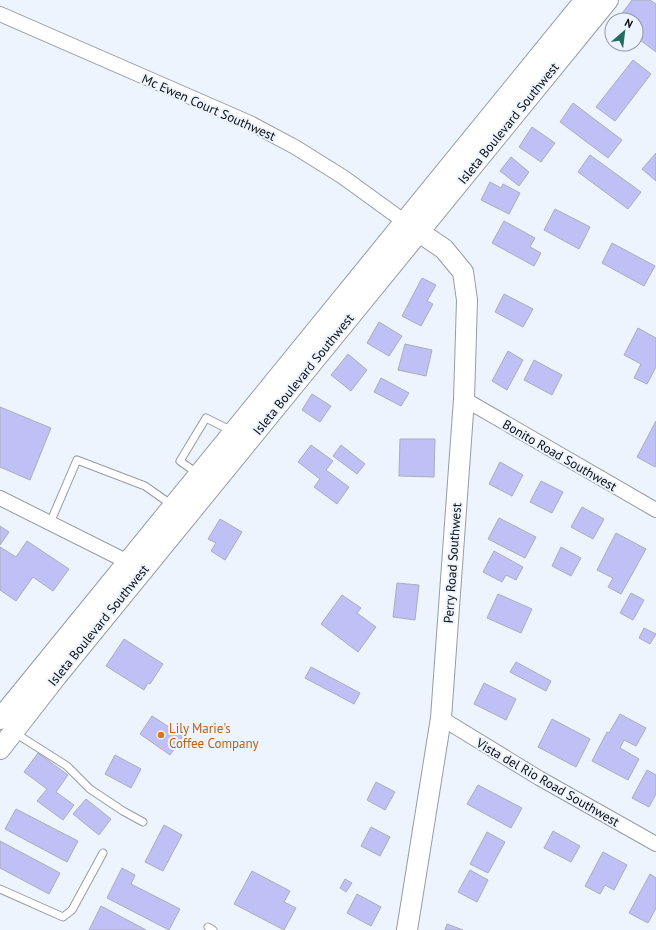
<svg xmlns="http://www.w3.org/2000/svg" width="656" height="930" viewBox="0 0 656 930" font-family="'PT Sans',sans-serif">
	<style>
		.building { fill: #bfc1f6; stroke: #acadb7 }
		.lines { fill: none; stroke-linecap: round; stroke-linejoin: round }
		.lane-casing { stroke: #959ca5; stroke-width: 9 }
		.street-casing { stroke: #959ca5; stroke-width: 16 }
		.secondary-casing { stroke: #959ca5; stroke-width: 22 }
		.lane { stroke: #fff; stroke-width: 7 }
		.street { stroke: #fff; stroke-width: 14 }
		.secondary { stroke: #fff; stroke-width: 20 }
		.food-dot { fill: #e8710a; stroke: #edf4fe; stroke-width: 1.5 }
		.labels { text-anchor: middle; stroke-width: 4; stroke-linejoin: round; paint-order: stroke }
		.street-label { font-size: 13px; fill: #0c0e11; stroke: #edf4fe }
		.food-label { font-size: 13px; fill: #c56008; stroke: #edf4fe; text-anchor: start }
	</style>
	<rect width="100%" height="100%" fill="#edf4fe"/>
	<!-- building -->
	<g class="building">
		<polygon points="632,0 650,0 656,4 656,52 636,37 636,20 617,20"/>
		<polygon points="633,60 651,74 615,121 596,107"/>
		<polygon points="573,103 622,140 608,158 560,122"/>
		<polygon points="532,127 555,143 541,162 519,147"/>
		<polygon points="656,153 656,181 642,169"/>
		<polygon points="590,155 641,192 628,209 578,172"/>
		<polygon points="511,157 529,172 519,186 500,171"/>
		<polygon points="490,182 501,188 503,184 520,193 509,214 481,200"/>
		<polygon points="555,209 590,227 579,249 544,230"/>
		<polygon points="504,221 535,238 530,247 541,253 534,266 492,243"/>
		<polygon points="612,243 655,266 644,286 602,263"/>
		<polygon points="422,278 436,285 427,301 433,304 421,326 402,316"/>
		<polygon points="504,294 533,309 523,327 495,312"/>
		<polygon points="379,322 402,336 389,356 367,343"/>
		<polygon points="638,328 656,338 656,367 647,384 634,378 641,364 624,355"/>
		<polygon points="405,344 432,350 426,376 398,370"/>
		<polygon points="508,351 523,360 507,390 492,381"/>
		<polygon points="348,354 367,370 351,391 331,375"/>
		<polygon points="534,360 562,375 552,395 524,380"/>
		<polygon points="381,378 409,393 401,406 374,392"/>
		<polygon points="312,394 331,406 320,422 302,410"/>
		<polygon points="0,407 51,428 30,480 0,467"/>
		<polygon points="656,421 656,465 655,467 637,457"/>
		<polygon points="400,439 435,439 434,477 399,476"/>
		<polygon points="311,445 333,461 326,470 349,487 337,504 314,487 320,479 298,462"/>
		<polygon points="341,445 365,464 357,474 333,456"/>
		<polygon points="500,462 523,475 512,496 489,484"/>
		<polygon points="541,481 563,492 552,513 530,502"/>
		<polygon points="582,507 604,519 593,539 571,527"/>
		<polygon points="499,518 536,537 525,558 488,539"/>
		<polygon points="220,519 242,532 225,560 211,551 216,543 208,539"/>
		<polygon points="0,526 9,532 0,545"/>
		<polygon points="616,533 646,549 621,594 608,587 613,578 597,570"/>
		<polygon points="27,541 69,569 53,591 33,577 16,601 0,590 0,547 16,557"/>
		<polygon points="561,547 581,558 571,576 552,566"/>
		<polygon points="494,551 523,567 516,580 506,575 502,582 483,572"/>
		<polygon points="397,583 419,585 415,620 393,617"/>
		<polygon points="631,593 644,600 633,620 620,613"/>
		<polygon points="498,594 532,609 521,633 487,618"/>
		<polygon points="342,595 361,608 357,613 376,627 358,652 321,624"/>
		<polygon points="644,628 656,634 650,644 639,638"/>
		<polygon points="124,639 163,664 150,684 148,683 144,690 106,666"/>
		<polygon points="516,662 551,681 546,691 510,672"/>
		<polygon points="311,667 360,693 354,704 305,678"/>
		<polygon points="484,683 516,699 506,720 474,704"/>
		<polygon points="620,714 646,728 636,746 624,740 620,748 639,759 628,780 592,761 607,732 609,733"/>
		<polygon points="152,716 183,736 170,755 140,734"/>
		<polygon points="552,719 590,739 576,767 538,747"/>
		<polygon points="38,753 68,775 56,792 74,805 63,820 37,801 47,789 24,772"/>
		<polygon points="115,755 141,769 131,788 105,774"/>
		<polygon points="647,770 656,775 656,794 649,807 632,798"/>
		<polygon points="376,782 395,792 385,810 367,800"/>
		<polygon points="478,785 522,808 511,828 467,804"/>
		<polygon points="86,799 111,819 99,835 73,814"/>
		<polygon points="16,809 78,841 67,862 5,829"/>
		<polygon points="164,825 182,835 163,871 145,862"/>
		<polygon points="371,827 390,837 380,856 361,846"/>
		<polygon points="553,831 580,846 571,862 544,848"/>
		<polygon points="487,832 505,842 488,873 470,864"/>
		<polygon points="0,841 60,873 49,894 0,868"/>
		<polygon points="603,852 627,865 614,890 605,885 600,894 585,886"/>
		<polygon points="122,868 135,875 131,884 180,909 169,930 107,898"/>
		<polygon points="470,870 488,880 477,902 458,892"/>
		<polygon points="252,871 290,891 284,902 296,908 284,930 234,904"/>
		<polygon points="650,874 656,878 656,908 648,923 629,913"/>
		<polygon points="345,879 352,883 346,892 340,888"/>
		<polygon points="357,894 381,907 371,926 347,913"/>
		<polygon points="101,906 146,930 89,930"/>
		<polygon points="447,924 463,930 445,930"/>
	</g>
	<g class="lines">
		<defs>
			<g id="lane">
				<polyline points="198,474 180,461 206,418 232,431"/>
				<polyline points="50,523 77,460 145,486 172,505"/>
				<polyline points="15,733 67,766 90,789 123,811 143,822"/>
				<polyline points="0,889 63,917 72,910 103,853"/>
				<polyline points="208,927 213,930"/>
			</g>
			<g id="street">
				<polyline points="0,14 250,123 295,147 343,177 405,222"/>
				<polyline points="464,399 656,510"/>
				<polyline points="0,498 128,562 134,568"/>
				<polyline points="441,718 539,778 656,844"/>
			</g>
			<g id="secondary">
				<polyline points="0,719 585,0"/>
				<polyline points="0,749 56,677 608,0"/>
				<polyline points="407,930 441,718 464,399 467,300 463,272 444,249 409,225"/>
			</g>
		</defs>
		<!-- lane casing -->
		<use href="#lane" class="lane-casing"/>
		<!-- street casing -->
		<use href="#street" class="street-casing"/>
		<!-- secondary casing -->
		<use href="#secondary" class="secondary-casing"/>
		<!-- lane -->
		<use href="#lane" class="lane"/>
		<!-- street -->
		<use href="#street" class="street"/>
		<!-- secondary -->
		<use href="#secondary" class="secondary"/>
	</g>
	<!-- markers -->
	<circle class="food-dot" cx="161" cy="735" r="4"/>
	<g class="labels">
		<!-- street labels -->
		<g class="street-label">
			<text transform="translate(209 107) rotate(24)" y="5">Mc Ewen Court Southwest</text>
			<text transform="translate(508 123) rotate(-51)" y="5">Isleta Boulevard Southwest</text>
			<text transform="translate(303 374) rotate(-51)" y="5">Isleta Boulevard Southwest</text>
			<text transform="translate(560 455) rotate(30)" y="5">Bonito Road Southwest</text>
			<text transform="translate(452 563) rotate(-86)" y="5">Perry Road Southwest</text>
			<text transform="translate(98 625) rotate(-51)" y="5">Isleta Boulevard Southwest</text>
			<text transform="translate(548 782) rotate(30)" y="5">Vista del Rio Road Southwest</text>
		</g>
		<!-- food labels -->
		<g class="food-label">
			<text x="169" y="733">Lily Marie's<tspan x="169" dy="15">Coffee Company</tspan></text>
		</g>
	</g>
	<!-- north arrow -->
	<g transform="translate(624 32) rotate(28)"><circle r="19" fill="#edf4fe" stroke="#93989f"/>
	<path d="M0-3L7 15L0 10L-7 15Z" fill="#246c62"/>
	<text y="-6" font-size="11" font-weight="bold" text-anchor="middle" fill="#0c0e11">N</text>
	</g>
</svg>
